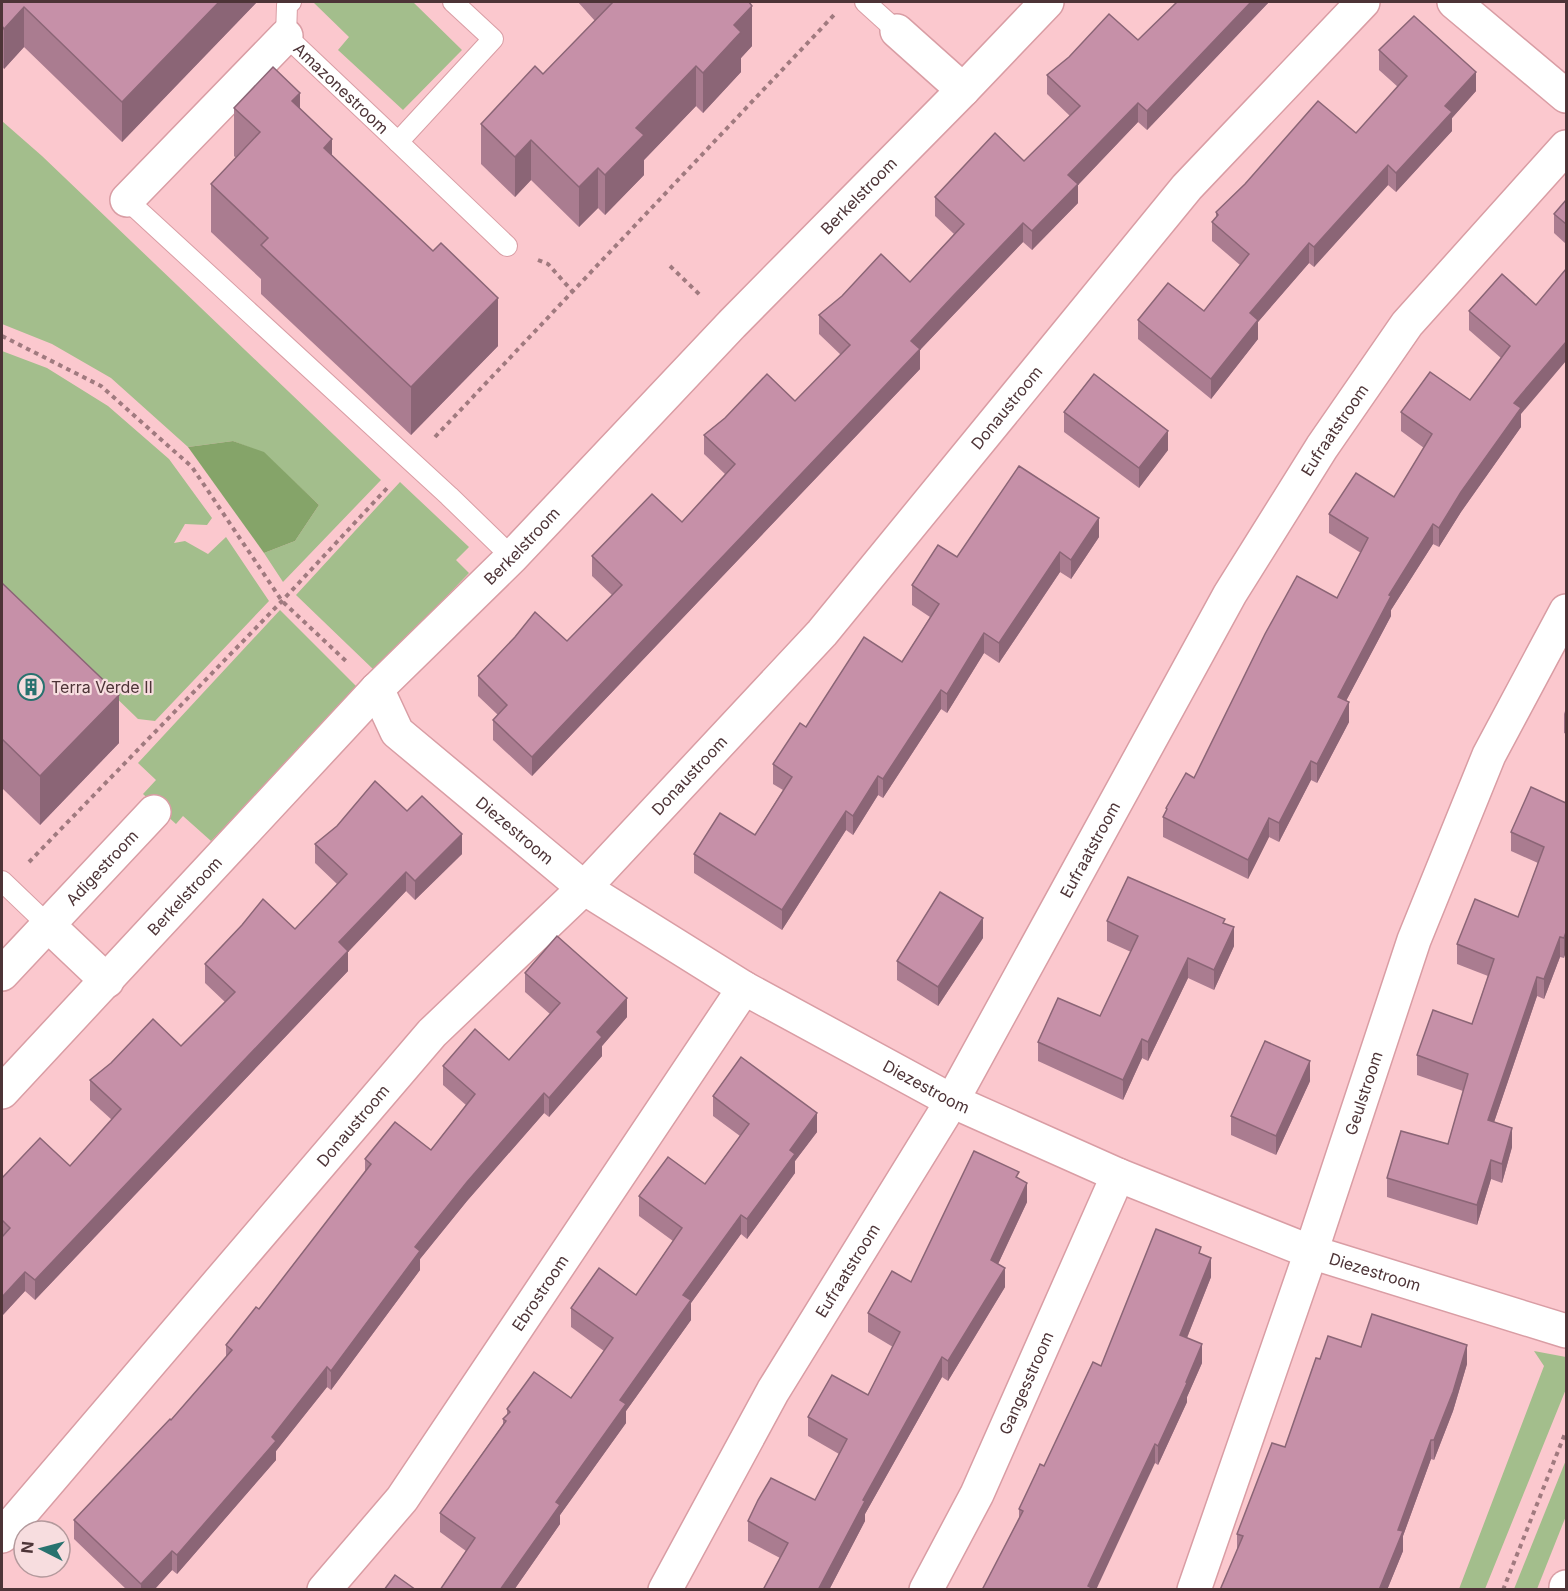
<svg xmlns="http://www.w3.org/2000/svg" width="1568" height="1591" viewBox="0 0 1568 1591" font-family="Inter,sans-serif">
	<style>
		.green { fill: #a3be8c }
		.forest { fill: #85a469 }
		.lines { fill: none; stroke-linecap: round; stroke-linejoin: round }
		.lane-casing { stroke: #d99da4; stroke-width: 22 }
		.street-casing { stroke: #d99da4; stroke-width: 36 }
		.secondary-casing { stroke: #d99da4; stroke-width: 36 }
		.path { stroke: #a07a7f; stroke-width: 4; stroke-dasharray: 4.5 4.5; stroke-linecap: butt }
		.lane { stroke: #fff; stroke-width: 20 }
		.street { stroke: #fff; stroke-width: 33 }
		.secondary { stroke: #fff; stroke-width: 33 }
		.wall { fill: #aa7c90 }
		.shaded-wall { fill: #8b6576 }
		.building { fill: #c690a8; stroke: #8b6576; stroke-width: 1.5 }
		.labels { text-anchor: middle; stroke-width: 4.5; stroke-linejoin: round; paint-order: stroke }
		.street-label { font-size: 16px; fill: #4d3437; stroke: #f7dddf }
		.poi-label { font-size: 16px; fill: #4d3437; stroke: #f7dddf; text-anchor: start }
	</style>
	<rect width="100%" height="100%" fill="#fbc8ce"/>
	<!-- green -->
	<g class="green">
		<polygon points="313,2 413,2 462,50 403,110 338,50 349,37"/>
		<polygon points="2,121 42,156 381,480 283,582 264,553 295,541 319,505 264,453 233,441 188,447 111,378 52,344 2,324"/>
		<polygon points="2,351 47,368 108,406 169,459 212,518 207,525 185,524 174,543 185,541 208,554 226,537 269,601 155,721 138,719 2,587"/>
		<polygon points="400,482 469,547 456,560 469,573 375,671 296,595"/>
		<polygon points="280,610 359,689 211,841 183,816 176,824 143,794 156,780 138,763"/>
		<polygon points="1534,1351 1566,1357 1566,1389 1485,1589 1459,1589 1544,1366"/>
		<polygon points="1566,1460 1566,1516 1537,1589 1514,1589"/>
	</g>
	<!-- forest -->
	<polygon class="forest" points="233,441 264,452 319,505 295,541 264,553 188,447"/>
	<g class="lines">
		<defs>
			<g id="lane">
				<path id="s1" d="M291 2 287 5 286 36 398 142 493 39 453 2"/>
				<polyline points="865,2 897,31"/>
				<polyline points="398,142 507,246"/>
				<polyline points="127,200 449,496 512,557"/>
				<polyline points="2,881 48,925"/>
			</g>
			<g id="street">
				<polyline points="1454,2 1566,96"/>
				<polyline points="897,31 963,90"/>
				<polyline points="127,200 286,36"/>
				<path id="s2" d="M377 689 397 732 584 888 744 988 952 1101 1118 1175 1311 1252 1566 1331"/>
				<polyline points="48,925 107,981"/>
				<path id="s3" d="M2 974 154 812"/>
				<path id="s4" d="M2 1092 377 689 512 557 732 324 963 90 1047 2"/>
				<path id="s5" d="M2 1536 432 1033 584 888 822 633 1187 187 1363 2"/>
				<path id="s6" d="M324 1590 402 1499 744 988"/>
				<path id="s7" d="M665 1590 773 1391 952 1101 1230 594 1322 447 1407 324 1566 147"/>
				<path id="s8" d="M926 1590 977 1494 1118 1175"/>
				<path id="s9" d="M1194 1590 1311 1252 1414 940 1489 755 1566 611"/>
			</g>
			<polyline id="secondary" points="1566,1590 1566,1587"/>
		</defs>
		<!-- lane casing -->
		<use href="#lane" class="lane-casing"/>
		<!-- street casing -->
		<use href="#street" class="street-casing"/>
		<!-- secondary casing -->
		<use href="#secondary" class="secondary-casing"/>
		<!-- path -->
		<g class="path">
			<polyline points="538,260 548,264 573,292"/>
			<polyline points="670,266 702,297"/>
			<polyline points="2,336 101,386 192,467 282,601 348,663"/>
			<polyline points="435,437 834,15"/>
			<polyline points="29,862 282,601 389,486"/>
			<polyline points="1503,1590 1566,1431"/>
		</g>
		<!-- lane -->
		<use href="#lane" class="lane"/>
		<!-- street -->
		<use href="#street" class="street"/>
		<!-- secondary -->
		<use href="#secondary" class="secondary"/>
	</g>
	<!-- wall -->
	<g class="wall">
		<polygon points="2,2 257,2 122,142 24,47 4,69 2,66"/>
		<polygon points="578,2 749,2 752,46 741,58 741,72 703,113 696,106 644,160 644,175 605,215 598,208 579,227 531,180 515,197 481,164 481,124 543,74 595,21"/>
		<polygon points="1177,2 1269,2 1147,130 1138,122 1078,185 1078,203 1032,250 1023,242 954,314 920,350 920,369 532,776 493,740 493,720 498,715 478,696 478,676 567,641 612,595 592,576 592,556 682,522 725,474 704,454 704,435 795,401 841,355 819,334 819,315 910,282 954,234 935,216 935,197 1024,161 1070,116 1047,94 1047,75 1138,40"/>
		<polygon points="1379,50 1476,91 1452,118 1452,131 1396,192 1388,185 1314,267 1309,263 1258,322 1258,339 1211,399 1138,339 1138,320 1204,311 1240,265 1212,241 1212,222 1216,217 1216,212 1245,184 1356,133 1398,87 1379,70"/>
		<polygon points="234,108 300,109 332,155 498,346 411,435 261,294 261,279 211,232 211,184 236,158 234,156"/>
		<polygon points="1566,200 1566,244 1554,233 1554,214"/>
		<polygon points="1502,274 1521,414 1521,427 1461,512 1439,547 1433,544 1391,610 1391,616 1346,701 1349,722 1317,783 1311,780 1279,842 1269,837 1248,879 1163,837 1163,817 1166,812 1166,808 1194,778 1337,598 1361,553 1329,533 1329,514 1394,497 1424,448 1401,431 1401,412 1470,400 1501,358 1469,330 1469,311"/>
		<polygon points="1064,412 1168,450 1139,488 1064,432"/>
		<polygon points="1099,537 1071,579 1060,572 999,663 984,653 947,713 941,709 883,798 878,795 853,835 846,830 782,930 694,873 694,854 755,835 783,790 773,784 773,764 806,727 902,662 930,617 912,605 912,585 957,557"/>
		<polygon points="2,583 119,743 40,825 2,788"/>
		<polygon points="1566,708 1566,734 1564,733 1564,714"/>
		<polygon points="1566,803 1564,958 1560,957 1544,999 1537,996 1494,1122 1512,1147 1502,1183 1491,1179 1477,1225 1387,1197 1387,1178 1448,1144 1463,1091 1417,1075 1417,1055 1472,1024 1488,976 1457,964 1457,944 1518,917 1538,863 1511,851 1511,832"/>
		<polygon points="407,811 462,854 415,900 406,891 348,952 348,971 35,1300 25,1291 2,1316 2,1178 70,1166 112,1120 90,1100 90,1080 181,1046 225,1002 205,983 205,964 295,929 337,884 315,863 315,844"/>
		<polygon points="1107,921 1225,923 1234,946 1214,990 1188,978 1148,1061 1142,1058 1123,1100 1038,1061 1038,1042 1100,1016 1131,952 1107,941"/>
		<polygon points="983,938 938,1006 897,980 897,961"/>
		<polygon points="525,973 627,1017 602,1046 602,1056 549,1117 544,1113 467,1201 420,1259 420,1270 331,1390 327,1387 276,1451 276,1460 177,1574 172,1570 154,1590 127,1590 74,1539 74,1520 171,1420 226,1357 226,1345 259,1309 365,1172 365,1159 431,1150 466,1105 443,1085 443,1066 509,1060 550,1014 525,992"/>
		<polygon points="1310,1081 1276,1155 1231,1135 1231,1116"/>
		<polygon points="713,1096 817,1132 795,1161 795,1173 747,1239 741,1234 691,1303 691,1320 626,1411 626,1423 560,1515 560,1524 514,1590 440,1590 466,1551 440,1532 440,1513 503,1424 503,1419 507,1415 507,1409 571,1398 604,1351 571,1327 571,1308 636,1295 673,1241 639,1216 639,1196 705,1184 740,1136 713,1116"/>
		<polygon points="1019,1179 1027,1202 998,1264 1005,1287 948,1381 942,1377 865,1514 865,1521 829,1590 763,1590 780,1558 748,1541 748,1521 815,1500 839,1454 808,1436 808,1417 868,1395 893,1347 868,1332 868,1313 911,1282"/>
		<polygon points="1201,1254 1211,1277 1187,1338 1202,1363 1187,1397 1187,1402 1158,1465 1155,1463 1019,1518 1019,1509 1101,1366"/>
		<polygon points="1361,1347 1467,1364 1453,1411 1434,1460 1431,1459 1403,1536 1403,1551 1387,1590 1220,1590 1237,1550 1237,1534 1285,1447 1320,1359"/>
	</g>
	<!-- shaded-wall -->
	<g class="shaded-wall">
		<polygon points="219,2 257,2 122,142 122,102"/>
		<polygon points="1251,2 1269,2 1147,130 1147,111"/>
		<polygon points="752,6 752,46 741,58 741,72 703,113 703,73 734,25"/>
		<polygon points="24,7 24,47 4,69 4,29"/>
		<polygon points="696,66 696,106 644,160 644,175 605,215 605,175 636,128"/>
		<polygon points="1476,72 1476,91 1452,118 1452,131 1396,192 1396,173 1445,106"/>
		<polygon points="300,93 300,142 292,101"/>
		<polygon points="1138,103 1138,122 1078,185 1078,203 1032,250 1032,231 1068,175"/>
		<polygon points="332,139 332,188 324,148"/>
		<polygon points="531,140 531,180 515,197 515,157"/>
		<polygon points="1388,165 1388,185 1314,267 1314,247"/>
		<polygon points="598,168 598,208 579,227 579,187"/>
		<polygon points="1023,223 1023,242 920,350 920,369 532,776 532,757 911,341"/>
		<polygon points="1309,243 1309,263 1258,322 1258,339 1211,399 1211,379 1250,313"/>
		<polygon points="498,298 498,346 411,435 411,387"/>
		<polygon points="1566,342 1566,361 1521,414 1521,427 1461,512 1439,547 1439,528 1514,403"/>
		<polygon points="1168,431 1168,450 1139,488 1139,468"/>
		<polygon points="1099,518 1099,537 1071,579 1071,560"/>
		<polygon points="1433,524 1433,544 1391,610 1391,616 1338,716 1338,697 1389,595"/>
		<polygon points="1060,552 1060,572 999,663 999,643"/>
		<polygon points="984,633 984,653 947,713 947,694"/>
		<polygon points="941,690 941,709 883,798 883,779"/>
		<polygon points="119,695 119,743 40,825 40,776"/>
		<polygon points="1349,702 1349,722 1317,783 1317,764"/>
		<polygon points="1311,761 1311,780 1279,842 1279,823"/>
		<polygon points="878,776 878,795 853,835 853,816"/>
		<polygon points="846,811 846,830 782,930 782,910"/>
		<polygon points="1269,818 1269,837 1248,879 1248,860"/>
		<polygon points="462,834 462,854 415,900 415,881"/>
		<polygon points="406,872 406,891 348,952 348,971 35,1300 35,1280 339,942"/>
		<polygon points="983,918 983,938 938,1006 938,987"/>
		<polygon points="1234,927 1234,946 1214,990 1214,970"/>
		<polygon points="1566,932 1566,952 1564,958 1564,938"/>
		<polygon points="1560,937 1560,957 1544,999 1544,979"/>
		<polygon points="1188,958 1188,978 1148,1061 1148,1042"/>
		<polygon points="1537,977 1537,996 1488,1140 1488,1120"/>
		<polygon points="627,998 627,1017 602,1046 602,1056 549,1117 549,1098 597,1032"/>
		<polygon points="1142,1039 1142,1058 1123,1100 1123,1080"/>
		<polygon points="1310,1061 1310,1081 1276,1155 1276,1136"/>
		<polygon points="544,1093 544,1113 467,1201 420,1259 420,1270 331,1390 331,1371 415,1247 467,1182"/>
		<polygon points="817,1113 817,1132 795,1161 795,1173 747,1239 747,1219 790,1150"/>
		<polygon points="1512,1128 1512,1147 1502,1183 1502,1164"/>
		<polygon points="1491,1160 1491,1179 1477,1225 1477,1205"/>
		<polygon points="1027,1183 1027,1202 991,1279 991,1260"/>
		<polygon points="741,1215 741,1234 691,1303 691,1320 626,1411 626,1423 560,1515 560,1524 514,1590 500,1590 620,1400 683,1295"/>
		<polygon points="1211,1258 1211,1277 1180,1355 1180,1335"/>
		<polygon points="1005,1268 1005,1287 948,1381 948,1361"/>
		<polygon points="25,1272 25,1291 2,1316 2,1297"/>
		<polygon points="1202,1344 1202,1363 1187,1397 1187,1402 1158,1465 1158,1446"/>
		<polygon points="1467,1345 1467,1364 1453,1411 1434,1460 1434,1440"/>
		<polygon points="942,1357 942,1377 865,1514 865,1521 829,1590 818,1590 863,1500"/>
		<polygon points="327,1367 327,1387 276,1451 276,1460 177,1574 177,1555"/>
		<polygon points="1431,1440 1431,1459 1403,1536 1403,1551 1387,1590 1379,1590 1398,1530"/>
		<polygon points="1155,1444 1155,1463 1096,1590 1088,1590 1088,1586"/>
		<polygon points="172,1551 172,1570 154,1590 141,1590 141,1584"/>
	</g>
	<!-- building -->
	<g class="building">
		<polygon points="2,2 219,2 122,102 24,7 4,29 2,26"/>
		<polygon points="612,2 749,2 752,6 734,25 741,32 703,73 696,66 636,128 644,135 605,175 598,168 579,187 531,140 515,157 481,124 535,66 543,74 613,2"/>
		<polygon points="1177,2 1251,2 1147,111 1138,103 1068,175 1078,184 1032,231 1023,223 954,295 911,341 920,349 532,757 493,720 507,705 478,676 515,637 535,612 567,641 622,585 592,556 652,494 682,522 735,464 704,435 725,418 767,374 795,401 850,345 819,315 842,296 881,254 910,282 964,224 935,197 995,133 1024,161 1080,106 1047,75 1069,57 1109,14 1138,40"/>
		<polygon points="1414,16 1476,72 1445,106 1452,112 1396,173 1388,165 1314,247 1309,243 1250,313 1258,320 1211,379 1138,320 1168,283 1204,311 1249,254 1212,222 1218,215 1216,212 1245,184 1318,101 1356,133 1407,76 1379,50"/>
		<polygon points="273,67 300,93 292,101 332,139 324,148 433,251 441,243 498,298 411,387 261,245 268,238 211,184 260,132 234,108"/>
		<polygon points="1566,200 1566,224 1554,214"/>
		<polygon points="1566,269 1566,342 1514,403 1521,408 1461,492 1439,528 1433,524 1389,595 1391,596 1338,697 1349,702 1317,764 1311,761 1279,823 1269,818 1248,860 1163,817 1167,809 1166,808 1186,773 1194,778 1265,634 1297,576 1337,598 1368,538 1329,514 1356,473 1394,497 1432,434 1401,412 1430,372 1470,400 1510,346 1469,311 1502,274 1536,305"/>
		<polygon points="1094,374 1168,431 1139,468 1064,412"/>
		<polygon points="1019,466 1099,518 1071,560 1060,552 999,643 984,633 947,694 941,690 883,779 878,776 853,816 846,811 782,910 694,854 720,813 755,835 792,777 773,764 800,723 806,727 864,637 902,662 939,604 912,585 938,545 957,557"/>
		<polygon points="2,583 119,695 40,776 2,739"/>
		<polygon points="375,781 407,811 422,796 462,834 415,881 406,872 339,942 348,951 35,1280 25,1272 2,1297 2,1237 10,1228 2,1220 2,1178 40,1138 70,1166 121,1109 90,1080 111,1063 153,1019 181,1046 235,992 205,964 242,925 263,899 295,929 347,874 315,844 337,826"/>
		<polygon points="1531,787 1566,803 1566,932 1564,938 1560,937 1544,979 1537,977 1488,1120 1512,1128 1502,1164 1491,1160 1477,1205 1387,1178 1401,1131 1448,1144 1468,1074 1417,1055 1433,1010 1472,1024 1494,959 1457,944 1475,899 1518,917 1544,847 1511,832"/>
		<polygon points="1128,877 1225,919 1223,923 1234,927 1214,970 1188,958 1148,1042 1142,1039 1123,1080 1038,1042 1058,998 1100,1016 1138,936 1107,921"/>
		<polygon points="940,892 983,918 938,987 897,961"/>
		<polygon points="557,936 627,998 597,1032 602,1037 549,1098 544,1093 467,1182 415,1247 420,1251 331,1371 327,1367 272,1437 276,1441 177,1555 172,1551 141,1584 74,1520 170,1419 171,1420 232,1350 226,1345 256,1307 259,1309 371,1164 365,1159 395,1122 431,1150 475,1094 443,1066 475,1029 509,1060 560,1003 525,973"/>
		<polygon points="1265,1041 1310,1061 1276,1136 1231,1116"/>
		<polygon points="741,1057 817,1113 790,1150 795,1154 747,1219 741,1215 683,1295 691,1300 620,1400 626,1404 556,1502 560,1505 500,1590 440,1590 475,1538 440,1513 506,1421 503,1419 510,1412 507,1409 534,1372 571,1398 613,1338 571,1308 599,1268 636,1295 682,1228 639,1196 668,1157 705,1184 749,1124 713,1096"/>
		<polygon points="974,1151 1019,1172 1016,1177 1027,1183 991,1260 1005,1268 948,1361 942,1357 863,1500 865,1501 818,1590 763,1590 788,1543 748,1521 758,1500 771,1478 815,1500 847,1439 808,1417 832,1375 868,1395 900,1332 868,1313 892,1271 911,1282"/>
		<polygon points="1156,1229 1201,1247 1199,1253 1211,1258 1180,1335 1202,1344 1186,1382 1187,1383 1158,1446 1155,1444 1088,1586 1092,1588 1091,1590 982,1590 1023,1511 1019,1509 1036,1473 1040,1464 1044,1466 1093,1362 1101,1366"/>
		<polygon points="1372,1314 1467,1345 1453,1392 1434,1440 1431,1440 1398,1530 1403,1531 1379,1590 1220,1590 1243,1536 1237,1534 1272,1443 1285,1447 1316,1358 1320,1359 1328,1336 1361,1347"/>
		<polygon points="395,1575 416,1590 384,1590"/>
	</g>
	<!-- icons -->
	<defs>
		<symbol id="building-ring" viewBox="-11 -11 22 22"><circle r="9.5" fill="#f7dddf" stroke="#28726f" stroke-width="1.5"/><path d="M-4-6H4V6H1V3H-1V6H-4ZM-2.5-4.3h1.7v1.8h-1.7ZM.8-4.3h1.7v1.8H.8ZM-2.5-1h1.7V.8h-1.7ZM.8-1h1.7V.8H.8Z" fill="#28726f"/></symbol>
	</defs>
	<g fill-rule="evenodd">
		<use href="#building-ring" x="16" y="672" width="30" height="30"/>
	</g>
	<g class="labels">
		<!-- street labels -->
		<g class="street-label">
			<text dy="6" stroke="none"><textPath href="#s1" startOffset="112">Amazonestroom</textPath></text>
			<text dy="6" stroke="none"><textPath href="#s4" startOffset="1240">Berkelstroom</textPath></text>
			<text dy="6" stroke="none"><textPath href="#s5" startOffset="1512">Donaustroom</textPath></text>
			<text dy="6" stroke="none"><textPath href="#s7" startOffset="1340">Eufraatstroom</textPath></text>
			<text dy="6" stroke="none"><textPath href="#s4" startOffset="754">Berkelstroom</textPath></text>
			<text dy="6" stroke="none"><textPath href="#s5" startOffset="1026">Donaustroom</textPath></text>
			<text dy="6" stroke="none"><textPath href="#s2" startOffset="201">Diezestroom</textPath></text>
			<text dy="6" stroke="none"><textPath href="#s7" startOffset="854">Eufraatstroom</textPath></text>
			<text dy="6" stroke="none"><textPath href="#s3" startOffset="146">Adigestroom</textPath></text>
			<text dy="6" stroke="none"><textPath href="#s4" startOffset="268">Berkelstroom</textPath></text>
			<text dy="6" stroke="none"><textPath href="#s2" startOffset="687">Diezestroom</textPath></text>
			<text dy="6" stroke="none"><textPath href="#s9" startOffset="525">Geulstroom</textPath></text>
			<text dy="6" stroke="none"><textPath href="#s5" startOffset="540">Donaustroom</textPath></text>
			<text dy="6" stroke="none"><textPath href="#s7" startOffset="368">Eufraatstroom</textPath></text>
			<text dy="6" stroke="none"><textPath href="#s2" startOffset="1173">Diezestroom</textPath></text>
			<text dy="6" stroke="none"><textPath href="#s6" startOffset="368">Ebrostroom</textPath></text>
			<text dy="6" stroke="none"><textPath href="#s8" startOffset="230">Gangesstroom</textPath></text>
		</g>
		<!-- poi labels -->
		<g class="poi-label">
			<text x="51" y="693">Terra Verde II</text>
		</g>
	</g>
	<!-- border -->
	<rect width="1568" height="1591" fill="none" stroke="#4d3437" stroke-width="6"/>
	<!-- north arrow -->
	<g transform="translate(42 1549) rotate(276)"><circle r="28" fill="#f7dddf" stroke="#b3999c" stroke-width="1.5"/>
	<path d="M0-4.5L10 22L0 15L-10 22Z" fill="#28726f"/>
	<text y="-9" font-size="16" font-weight="bold" text-anchor="middle" fill="#4d3437">N</text>
	</g>
</svg>
